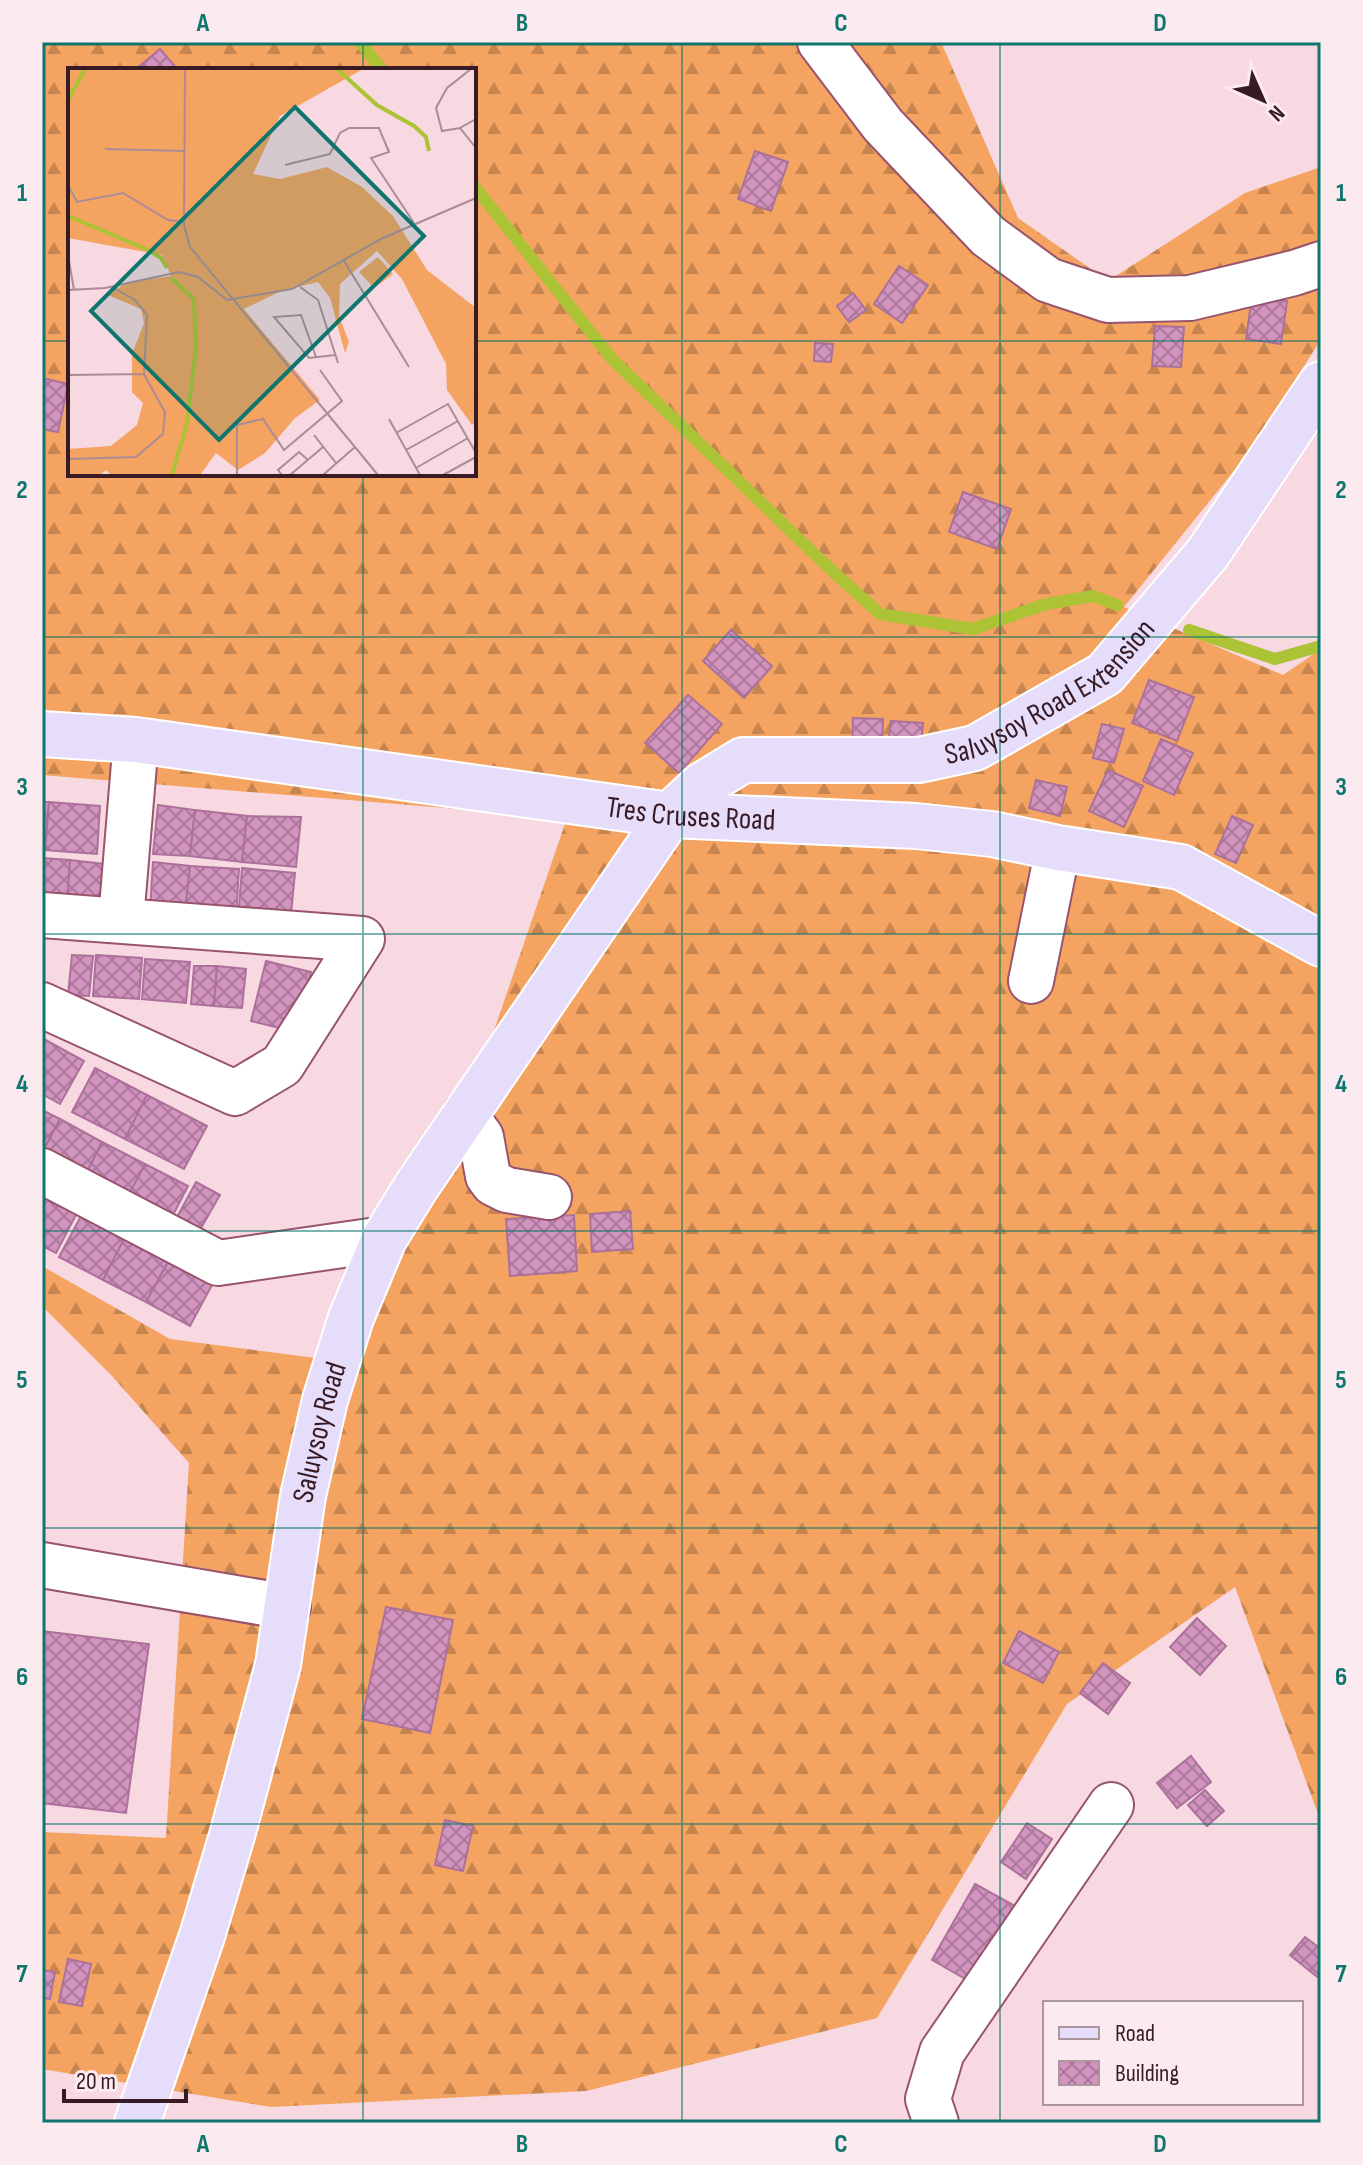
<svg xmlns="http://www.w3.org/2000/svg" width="1363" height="2165" viewBox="0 0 1363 2165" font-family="'Sofia Sans Condensed',sans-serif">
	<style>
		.forest { fill: url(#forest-firs); fill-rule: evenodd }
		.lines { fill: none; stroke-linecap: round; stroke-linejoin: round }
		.stream { stroke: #acc336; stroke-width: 12 }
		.building { fill: url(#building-cross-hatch); stroke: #ac719a; stroke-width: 2 }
		.minor-casing { stroke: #98546c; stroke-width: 48 }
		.major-casing { stroke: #fff; stroke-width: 48 }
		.minor { stroke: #fff; stroke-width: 44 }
		.major { stroke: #e6ddfb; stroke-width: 44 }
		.grid { fill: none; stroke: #0f766e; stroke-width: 2; stroke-opacity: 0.55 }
		.labels { text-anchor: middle; stroke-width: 8; stroke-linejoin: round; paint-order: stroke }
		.street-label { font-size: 30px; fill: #371a24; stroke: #fbeaef }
		.inset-river { fill: none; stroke: #acc336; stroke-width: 4 }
		.inset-road { fill: none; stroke: #ab8c95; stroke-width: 2 }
		.view { fill: #0f766e; fill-opacity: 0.15; stroke: #0f766e; stroke-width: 4 }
		.inset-edge { fill: none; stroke: #371a24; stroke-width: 4 }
		.neatline { fill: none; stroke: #0f766e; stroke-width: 3 }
		.grid-label { font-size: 26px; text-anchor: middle; font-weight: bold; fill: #0f766e }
	</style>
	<defs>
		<pattern id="forest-firs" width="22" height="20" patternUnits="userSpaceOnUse" patternTransform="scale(2)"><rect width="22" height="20" fill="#f4a360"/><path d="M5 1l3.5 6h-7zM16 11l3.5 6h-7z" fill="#c6844f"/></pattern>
		<pattern id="building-cross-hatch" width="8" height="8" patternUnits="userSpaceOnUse" patternTransform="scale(2)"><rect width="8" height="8" fill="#d294bf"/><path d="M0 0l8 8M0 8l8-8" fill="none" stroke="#ab789b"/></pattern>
	</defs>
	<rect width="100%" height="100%" fill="#f8d8e1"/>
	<!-- forest -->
	<path class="forest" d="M42 42H941L1018 218 1108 281 1245 193 1321 167V339L1254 446 1124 607 1283 675 1321 649V1822L1235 1587 1067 1704 877 2018 586 2091 271 2107 42 2069V1832L166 1838 189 1463 112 1376 42 1306V1266L170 1339 316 1358 372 1213 465 1115 567 818 42 775ZM70 70H474V474H70Z"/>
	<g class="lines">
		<!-- stream -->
		<g class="stream">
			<polyline points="360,42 382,70"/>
			<polyline points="474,186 612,359 828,567 880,614 973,629 1046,604 1093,596 1117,605"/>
			<polyline points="1189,630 1275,659 1321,646"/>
		</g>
	</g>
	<!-- building -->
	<g class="building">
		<polygon points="160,49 178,70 135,70"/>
		<polygon points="755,151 788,162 771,211 738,199"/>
		<polygon points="899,266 928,285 902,323 874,304"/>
		<polygon points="853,293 866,310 849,322 837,306"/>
		<polygon points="1252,296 1287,301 1281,344 1246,339"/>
		<polygon points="1155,326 1184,327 1181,367 1152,366"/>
		<polygon points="815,343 833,344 831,362 814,361"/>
		<polygon points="42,378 68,384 58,432 42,429"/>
		<polygon points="963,492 1011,509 997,549 949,532"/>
		<polygon points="731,630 772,666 744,698 703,661"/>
		<polygon points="1149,680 1194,697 1177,741 1132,723"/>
		<polygon points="688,695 722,724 679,773 645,743"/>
		<polygon points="853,718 883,719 882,752 852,752"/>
		<polygon points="891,721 923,723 920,754 887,752"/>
		<polygon points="1102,724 1124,729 1114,763 1093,758"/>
		<polygon points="1161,739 1193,753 1174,795 1143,781"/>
		<polygon points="1108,770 1143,786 1124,827 1089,811"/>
		<polygon points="1036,780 1067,787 1060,816 1029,808"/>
		<polygon points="42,802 49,802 45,850 42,850"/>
		<polygon points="49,802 100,806 97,854 45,850"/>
		<polygon points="158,805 195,810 190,856 153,854"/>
		<polygon points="195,810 247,816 242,862 190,856"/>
		<polygon points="247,816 301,817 296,867 242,862"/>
		<polygon points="1232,816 1253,825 1236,863 1215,854"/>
		<polygon points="42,858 70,860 67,902 42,900"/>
		<polygon points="70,860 104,864 101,904 67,902"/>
		<polygon points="153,862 190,866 185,913 150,910"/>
		<polygon points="190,866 239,869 236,917 185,913"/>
		<polygon points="242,868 295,873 290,924 238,919"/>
		<polygon points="72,955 93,956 89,996 68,995"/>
		<polygon points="96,955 142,958 139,999 93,996"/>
		<polygon points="145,959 190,962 186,1003 142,999"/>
		<polygon points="266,961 311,972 296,1032 251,1021"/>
		<polygon points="194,966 217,966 214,1006 191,1004"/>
		<polygon points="217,966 246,969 242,1008 214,1006"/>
		<polygon points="42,1038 84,1061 60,1104 42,1094"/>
		<polygon points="95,1068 147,1095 125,1139 72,1112"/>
		<polygon points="147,1095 207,1126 184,1169 125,1139"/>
		<polygon points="42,1110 60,1119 42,1153"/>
		<polygon points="60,1119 102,1142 85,1176 42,1153"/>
		<polygon points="102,1142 145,1164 127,1198 85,1176"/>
		<polygon points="145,1164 188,1186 170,1221 127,1198"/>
		<polygon points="196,1182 220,1195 200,1230 177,1217"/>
		<polygon points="42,1195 77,1213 56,1253 42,1246"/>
		<polygon points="630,1211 633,1249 592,1252 590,1214"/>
		<polygon points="574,1215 577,1271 510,1276 506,1219"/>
		<polygon points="81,1216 124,1239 103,1280 59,1257"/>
		<polygon points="124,1239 168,1262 146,1302 103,1280"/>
		<polygon points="168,1262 212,1285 190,1326 146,1302"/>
		<polygon points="386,1607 453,1620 430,1733 362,1719"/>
		<polygon points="1197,1618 1226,1646 1200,1675 1170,1647"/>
		<polygon points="42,1631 149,1644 126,1813 42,1803"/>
		<polygon points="1019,1631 1059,1652 1043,1683 1003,1663"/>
		<polygon points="1103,1663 1130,1683 1108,1714 1080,1693"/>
		<polygon points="1191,1756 1211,1782 1177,1808 1157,1783"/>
		<polygon points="1205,1790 1224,1811 1207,1826 1188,1805"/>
		<polygon points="445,1820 473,1826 463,1871 435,1865"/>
		<polygon points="1027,1823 1052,1839 1026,1879 1001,1862"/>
		<polygon points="975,1884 1024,1911 981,1988 932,1960"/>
		<polygon points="1305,1937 1321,1949 1321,1980 1290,1955"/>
		<polygon points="68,1959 91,1964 82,2006 59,2002"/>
		<polygon points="42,1970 55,1972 50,1999 42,1998"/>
	</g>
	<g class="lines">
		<defs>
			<g id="minor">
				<polyline points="820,42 883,125 988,236 1048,280 1108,300 1190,298 1294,273 1321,264"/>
				<polyline points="42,915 362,939 282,1065 235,1093 42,1005"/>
				<polyline points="121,920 136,740"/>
				<polyline points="1031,981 1058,848"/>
				<polyline points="465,1115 481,1137 488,1176 493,1183 507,1190 549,1197"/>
				<polyline points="42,1171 218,1263 384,1239"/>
				<polyline points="42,1565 288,1607"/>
				<polyline points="936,2123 928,2099 942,2052 1111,1805"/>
			</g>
			<g id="major">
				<path id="s1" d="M42 734 136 740 670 815 916 826 992 834 1058 848 1181 867 1321 944"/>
				<path id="s2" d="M137 2123 202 1936 233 1832 278 1665 303 1496 325 1400 351 1318 384 1239 416 1187 670 815 702 785 743 760H919L975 748 1105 674 1208 553 1321 384"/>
			</g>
		</defs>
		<!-- minor casing -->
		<use href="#minor" class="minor-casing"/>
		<!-- major casing -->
		<use href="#major" class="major-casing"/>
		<!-- minor -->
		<use href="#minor" class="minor"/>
		<!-- major -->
		<use href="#major" class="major"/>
	</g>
	<!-- grid -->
	<path class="grid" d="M363 42V70M682 42V2123M1000 42V2123M42 341H70M474 341H1321M363 474V2123M42 637H1321M42 934H1321M42 1231H1321M42 1528H1321M42 1824H1321"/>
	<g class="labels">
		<!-- street labels -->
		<g class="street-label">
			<text dy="10" stroke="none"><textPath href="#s2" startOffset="1850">Saluysoy Road Extension</textPath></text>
			<text dy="10" stroke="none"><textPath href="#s1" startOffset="654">Tres Cruses Road</textPath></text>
			<text dy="10" stroke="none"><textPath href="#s2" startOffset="716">Saluysoy Road</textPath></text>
		</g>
	</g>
	<!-- overview -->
	<g transform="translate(68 68)">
		<rect width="408" height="408" fill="#f8d8e1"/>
		<path d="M0 1H295L212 48 185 106 212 111 259 99 294 119 325 148 359 202 408 240V354L404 357 379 322 378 296 334 211 309 183 272 216 271 248 281 274 277 285 262 230 250 214 213 223 176 241 252 332 227 350 197 385 170 402 148 385 132 407H43L38 402 32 407H0V381L43 378 69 357 75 335 64 324V286L76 255 73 241 40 227 58 215 103 208 94 187 0 170Z" fill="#f4a360"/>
		<path d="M310 189 325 206 306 220 291 204Z" fill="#f4a360"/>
		<path class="inset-river" d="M269 1 309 37 346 58 358 69 361 83M0 32 17 1M0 148 80 182 93 190 99 200M103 210 126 231 128 280 119 355 104 407"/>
		<path class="inset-road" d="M117 1 116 157 122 179 310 407M408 51 392 60 408 80M392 60 374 63 368 40 379 20 403 1M37 81 117 83M217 97 262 86 272 65 281 60H311L321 84 303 90 346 155M0 117 9 134 55 125 100 152 116 154M0 187 6 222M276 193 341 299M232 219 250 232 270 295M0 222 37 220 111 204 130 209 159 232 224 221 315 170 408 130M248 289 233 247 206 249 241 290 267 287M0 307 76 306M321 351 352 407M328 365 380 336 408 385M246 367 268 395M338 382 390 353M0 391 68 389 95 366 97 344 76 306 79 247 67 232 44 219M348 400 400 370M169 407V357L195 351 216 382 274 333 252 302M214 407 210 402 231 384 240 392M222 407 255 379M255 407 287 379M375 407 408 389"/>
		<path class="view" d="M227 39 356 168 151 372 23 243Z"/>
		<rect width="408" height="408" class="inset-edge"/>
	</g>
	<!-- border -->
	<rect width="1363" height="2165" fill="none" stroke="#fbeaef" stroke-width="88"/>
	<!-- legend -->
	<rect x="1043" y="2001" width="260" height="104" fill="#fbeaef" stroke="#ad979e" stroke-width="2"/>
	<rect x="1059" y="2027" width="40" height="12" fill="#e6ddfb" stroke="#ad979e" stroke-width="2"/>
	<text x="1115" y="2041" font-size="24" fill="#371a24">Road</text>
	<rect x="1059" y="2061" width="40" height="24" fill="url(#building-cross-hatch)" stroke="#ad979e" stroke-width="2"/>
	<text x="1115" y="2081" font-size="24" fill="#371a24">Building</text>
	<!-- north arrow -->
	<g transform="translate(1263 100) rotate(135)" stroke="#fbeaef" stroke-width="6" paint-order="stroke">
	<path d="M0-6L14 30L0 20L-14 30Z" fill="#371a24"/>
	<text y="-12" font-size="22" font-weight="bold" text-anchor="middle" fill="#371a24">N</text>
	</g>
	<!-- scale -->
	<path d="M64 2089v12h122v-12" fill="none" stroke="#371a24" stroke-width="4"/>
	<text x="76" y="2089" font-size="24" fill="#371a24" stroke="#fbeaef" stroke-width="6" paint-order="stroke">20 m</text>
	<rect x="44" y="44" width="1275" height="2077" class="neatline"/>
	<g class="grid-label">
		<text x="203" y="31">A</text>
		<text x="522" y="31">B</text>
		<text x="841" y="31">C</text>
		<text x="1160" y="31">D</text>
		<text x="22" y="201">1</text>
		<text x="1341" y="201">1</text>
		<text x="22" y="498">2</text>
		<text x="1341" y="498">2</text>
		<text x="22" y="795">3</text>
		<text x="1341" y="795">3</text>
		<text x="22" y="1092">4</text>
		<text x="1341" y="1092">4</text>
		<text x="22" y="1388">5</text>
		<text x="1341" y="1388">5</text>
		<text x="22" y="1685">6</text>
		<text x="1341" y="1685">6</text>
		<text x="22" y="1982">7</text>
		<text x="1341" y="1982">7</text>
		<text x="203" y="2152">A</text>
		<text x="522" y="2152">B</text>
		<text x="841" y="2152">C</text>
		<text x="1160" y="2152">D</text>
	</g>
</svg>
